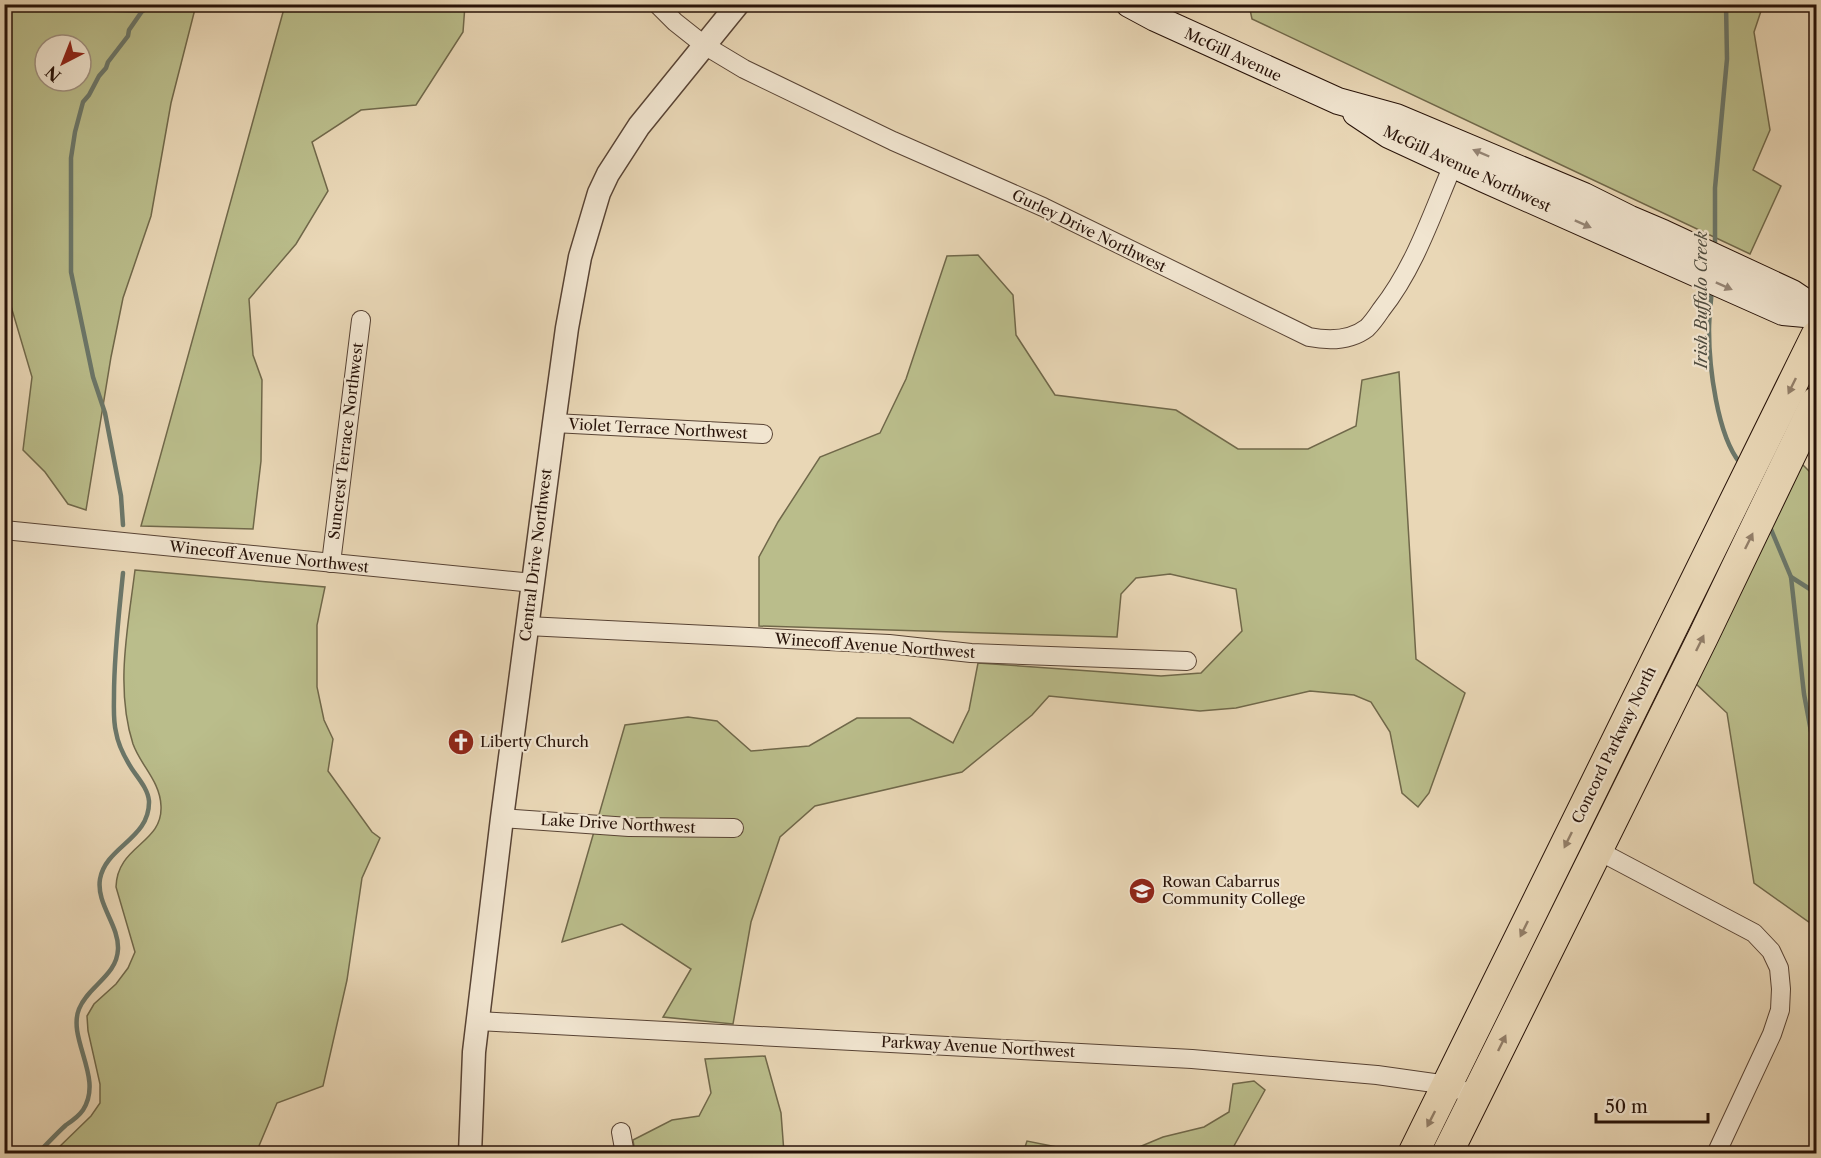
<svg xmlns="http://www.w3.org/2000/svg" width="1821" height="1158" viewBox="0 0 1821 1158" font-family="'Libre Caslon Text',serif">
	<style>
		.green { fill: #babd8b; stroke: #70684a; stroke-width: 1.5; fill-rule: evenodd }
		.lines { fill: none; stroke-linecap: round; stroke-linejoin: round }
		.stream { stroke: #6b776a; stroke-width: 4.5 }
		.minor-casing { stroke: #584334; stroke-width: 20 }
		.tertiary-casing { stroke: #584334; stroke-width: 25 }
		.secondary-casing { stroke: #271208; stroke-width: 28 }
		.trunk-casing { stroke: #271208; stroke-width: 32 }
		.minor { stroke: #f1e5d0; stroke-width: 18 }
		.tertiary { stroke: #f1e5d0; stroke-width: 22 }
		.secondary { stroke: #f1e5d0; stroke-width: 26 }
		.trunk { stroke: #e9d7b6; stroke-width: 30 }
		.oneway { fill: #968676 }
		.oneway2 { fill: #927e68 }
		.labels { text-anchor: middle; stroke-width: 4.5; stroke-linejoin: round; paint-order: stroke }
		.street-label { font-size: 15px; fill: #271208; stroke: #f1e5d0 }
		.poi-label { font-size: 15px; fill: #271208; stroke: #f1e5d0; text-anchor: start }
		.water-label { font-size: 16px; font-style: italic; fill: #4f4d41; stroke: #f1e5d0 }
	</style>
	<rect width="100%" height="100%" fill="#e9d7b6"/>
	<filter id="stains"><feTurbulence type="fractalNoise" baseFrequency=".00333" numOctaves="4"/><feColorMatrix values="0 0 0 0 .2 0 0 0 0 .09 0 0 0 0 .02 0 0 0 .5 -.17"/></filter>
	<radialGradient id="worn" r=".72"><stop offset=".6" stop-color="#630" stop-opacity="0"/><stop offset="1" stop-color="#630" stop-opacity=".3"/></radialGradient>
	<!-- green -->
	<g class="green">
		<path d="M194 4 195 9 171 103 151 216 123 298 111 357 86 510 68 504 45 472 23 450 32 377 5 286V5ZM45 45H81V81H45Z"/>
		<polygon points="285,5 465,5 463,32 416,105 361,110 312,142 328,191 296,244 249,299 253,355 262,380 261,461 253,529 141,526"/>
		<polygon points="1249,5 1763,5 1754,32 1770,130 1753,170 1781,186 1750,254 1252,19"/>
		<polygon points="978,255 1013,295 1016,335 1055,395 1176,410 1238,449 1308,449 1356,426 1362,380 1399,372 1416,659 1465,693 1429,793 1418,807 1402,793 1390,732 1371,702 1354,695 1310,691 1236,708 1200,711 1049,696 1032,715 962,772 815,806 780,837 751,922 733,1024 663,1017 691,969 622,924 562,942 625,725 688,717 717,721 751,751 809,746 857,718 910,718 953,743 969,710 978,663 1161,676 1201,673 1242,631 1236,589 1170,574 1136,578 1121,594 1117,637 759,626 759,557 778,522 820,457 880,433 906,379 947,256"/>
		<polygon points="1801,463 1816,478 1816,989 1810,923 1754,883 1727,713 1694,682"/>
		<path d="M135 570 325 587 317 625V687L324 720 333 739 328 771 372 832 380 838 362 878 347 980 323 1086 277 1103 256 1153H53L91 1116 100 1103V1084L88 1031 87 1016 94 1004 116 984 128 968 135 952 116 887C117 845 163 844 161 806 160 781 141 766 133 744 115 688 128 627 135 570Z"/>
		<polygon points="765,1056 781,1113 784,1153 635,1153 633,1140 672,1120 699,1116 711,1093 705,1059"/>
		<polygon points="1254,1081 1265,1090 1230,1153 1023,1153 1027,1141 1072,1150 1102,1153 1132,1150 1163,1137 1204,1127 1229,1112 1233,1084"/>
	</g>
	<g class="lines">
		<!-- stream -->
		<g class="stream">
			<polyline points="40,4 94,9 143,11"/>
			<polyline points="1715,247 1715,188 1727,59 1726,4"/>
			<path d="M1712 288C1711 302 1709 316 1709 330 1709 366 1717 435 1740 463"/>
			<polyline points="123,525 121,496 105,413 93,377 71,272 71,158 75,132 83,102 89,95 99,76 106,68 108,62 128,36 129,30 147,4"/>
			<polyline points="1770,527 1791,577 1804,694 1816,758"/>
			<polyline points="1791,577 1816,593"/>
			<path d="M40 1154V1151C49 1142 57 1133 66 1125 72 1121 79 1116 83 1110 104 1078 67 1039 79 1009 88 986 117 976 118 949 119 925 96 904 100 879 106 846 150 839 149 801 148 789 138 778 132 769 125 758 118 745 116 732 113 720 114 707 114 695 114 654 119 614 123 573"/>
		</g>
		<defs>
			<g id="minor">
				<path d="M657 4 675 22 704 45 744 69 893 141 1043 207 1309 337C1329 341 1350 341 1367 328 1372 323 1377 316 1381 310 1415 267 1432 214 1453 165"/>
				<polyline points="554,423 763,434"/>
				<polyline points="4,530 533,583"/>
				<polyline points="331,563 361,320"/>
				<polyline points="527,626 889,644 971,653 1187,661"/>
				<polyline points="502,818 629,827 734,828"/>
				<polyline points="1597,850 1754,933 1771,951 1779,968 1781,989 1780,1010 1772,1034 1716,1154"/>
				<polyline points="478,1021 1192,1059 1377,1075 1448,1085 1476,1096"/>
				<polyline points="621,1132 625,1154"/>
			</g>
			<polyline id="tertiary" points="470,1154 474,1052 502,818 554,423 567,328 580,257 599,193 608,174 639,126 738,4"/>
			<g id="secondary">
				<polyline points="1129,4 1155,18 1338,101 1396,117 1584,196 1630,219 1663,233 1792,293 1816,309"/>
				<polyline points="1356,113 1389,135 1484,179 1783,312 1816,315"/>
			</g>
			<g id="trunk">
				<polyline points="1413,1154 1816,336"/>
				<polyline points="1447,1154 1703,637 1816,402"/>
			</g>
		</defs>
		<!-- minor casing -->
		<use href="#minor" class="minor-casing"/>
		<!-- tertiary casing -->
		<use href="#tertiary" class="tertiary-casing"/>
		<!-- secondary casing -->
		<use href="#secondary" class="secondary-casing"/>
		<!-- trunk casing -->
		<use href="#trunk" class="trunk-casing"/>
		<!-- minor -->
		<use href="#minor" class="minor"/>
		<!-- tertiary -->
		<use href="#tertiary" class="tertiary"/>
		<!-- secondary -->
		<use href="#secondary" class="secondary"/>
		<!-- trunk -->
		<use href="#trunk" class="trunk"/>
	</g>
	<!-- one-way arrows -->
	<defs><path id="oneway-solid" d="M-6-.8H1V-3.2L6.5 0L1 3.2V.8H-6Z" transform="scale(1.5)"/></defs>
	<g class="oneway">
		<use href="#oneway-solid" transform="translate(1481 153) rotate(-157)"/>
		<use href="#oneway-solid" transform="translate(1583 224) rotate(24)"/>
		<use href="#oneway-solid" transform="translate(1724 286) rotate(24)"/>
	</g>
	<g class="oneway2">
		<use href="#oneway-solid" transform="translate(1792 386) rotate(116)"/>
		<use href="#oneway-solid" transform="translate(1749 541) rotate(-64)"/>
		<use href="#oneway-solid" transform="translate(1700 643) rotate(-64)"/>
		<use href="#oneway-solid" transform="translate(1568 840) rotate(116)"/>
		<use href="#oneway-solid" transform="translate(1524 929) rotate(116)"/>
		<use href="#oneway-solid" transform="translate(1502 1043) rotate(-64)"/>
		<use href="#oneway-solid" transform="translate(1431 1119) rotate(117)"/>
	</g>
	<!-- icons -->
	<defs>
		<symbol id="church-disc" viewBox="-11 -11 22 22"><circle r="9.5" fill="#8f2418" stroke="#f1e5d0"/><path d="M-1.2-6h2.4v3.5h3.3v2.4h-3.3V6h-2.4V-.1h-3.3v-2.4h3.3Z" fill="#fff"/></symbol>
		<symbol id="university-disc" viewBox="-11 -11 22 22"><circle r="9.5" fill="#8f2418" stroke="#f1e5d0"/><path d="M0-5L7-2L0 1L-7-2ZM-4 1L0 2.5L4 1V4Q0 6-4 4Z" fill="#fff"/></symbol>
	</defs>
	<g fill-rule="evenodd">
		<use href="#church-disc" x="446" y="727" width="30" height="30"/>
		<use href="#university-disc" x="1127" y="876" width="30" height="30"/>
	</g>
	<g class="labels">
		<!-- street labels -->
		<g class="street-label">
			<text transform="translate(1233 55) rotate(25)" y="5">McGill Avenue</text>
			<text transform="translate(1467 169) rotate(25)" y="5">McGill Avenue Northwest</text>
			<text transform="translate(1089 231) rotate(26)" y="5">Gurley Drive Northwest</text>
			<text transform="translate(658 429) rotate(3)" y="5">Violet Terrace Northwest</text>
			<text transform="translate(346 441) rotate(-83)" y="5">Suncrest Terrace Northwest</text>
			<text transform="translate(536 555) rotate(-83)" y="5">Central Drive Northwest</text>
			<text transform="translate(269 557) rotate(6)" y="5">Winecoff Avenue Northwest</text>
			<text transform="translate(875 646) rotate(4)" y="5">Winecoff Avenue Northwest</text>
			<text transform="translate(1614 745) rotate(-64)" y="5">Concord Parkway North</text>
			<text transform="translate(618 824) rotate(3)" y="5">Lake Drive Northwest</text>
			<text transform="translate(978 1047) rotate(3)" y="5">Parkway Avenue Northwest</text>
		</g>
		<!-- poi labels -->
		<g class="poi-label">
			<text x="480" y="747">Liberty Church</text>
			<text x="1162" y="887">Rowan Cabarrus<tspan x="1162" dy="17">Community College</tspan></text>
		</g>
		<!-- water labels -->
		<g class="water-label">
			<text transform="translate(1701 300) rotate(-90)" y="6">Irish Buffalo Creek</text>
		</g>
	</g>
	<!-- margin -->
	<rect width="1821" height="1158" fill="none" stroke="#e9d7b6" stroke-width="24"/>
	<rect x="6" y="6" width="1809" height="1146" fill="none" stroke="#271208" stroke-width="3"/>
	<rect x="12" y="12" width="1797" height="1134" fill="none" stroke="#271208" stroke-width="1.5"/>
	<!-- north arrow -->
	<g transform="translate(63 63) rotate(222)"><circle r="28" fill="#f1e5d0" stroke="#a09180" stroke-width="1.5"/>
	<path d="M0-4.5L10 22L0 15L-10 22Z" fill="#8f2418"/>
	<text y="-9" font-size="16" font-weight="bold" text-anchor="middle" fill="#271208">N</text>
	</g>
	<!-- scale -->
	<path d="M1596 1113v9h112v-9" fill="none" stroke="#271208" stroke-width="3"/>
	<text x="1605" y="1113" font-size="18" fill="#271208" stroke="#f1e5d0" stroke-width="4.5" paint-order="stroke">50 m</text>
	<rect width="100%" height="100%" filter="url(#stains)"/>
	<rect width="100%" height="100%" fill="url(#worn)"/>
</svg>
